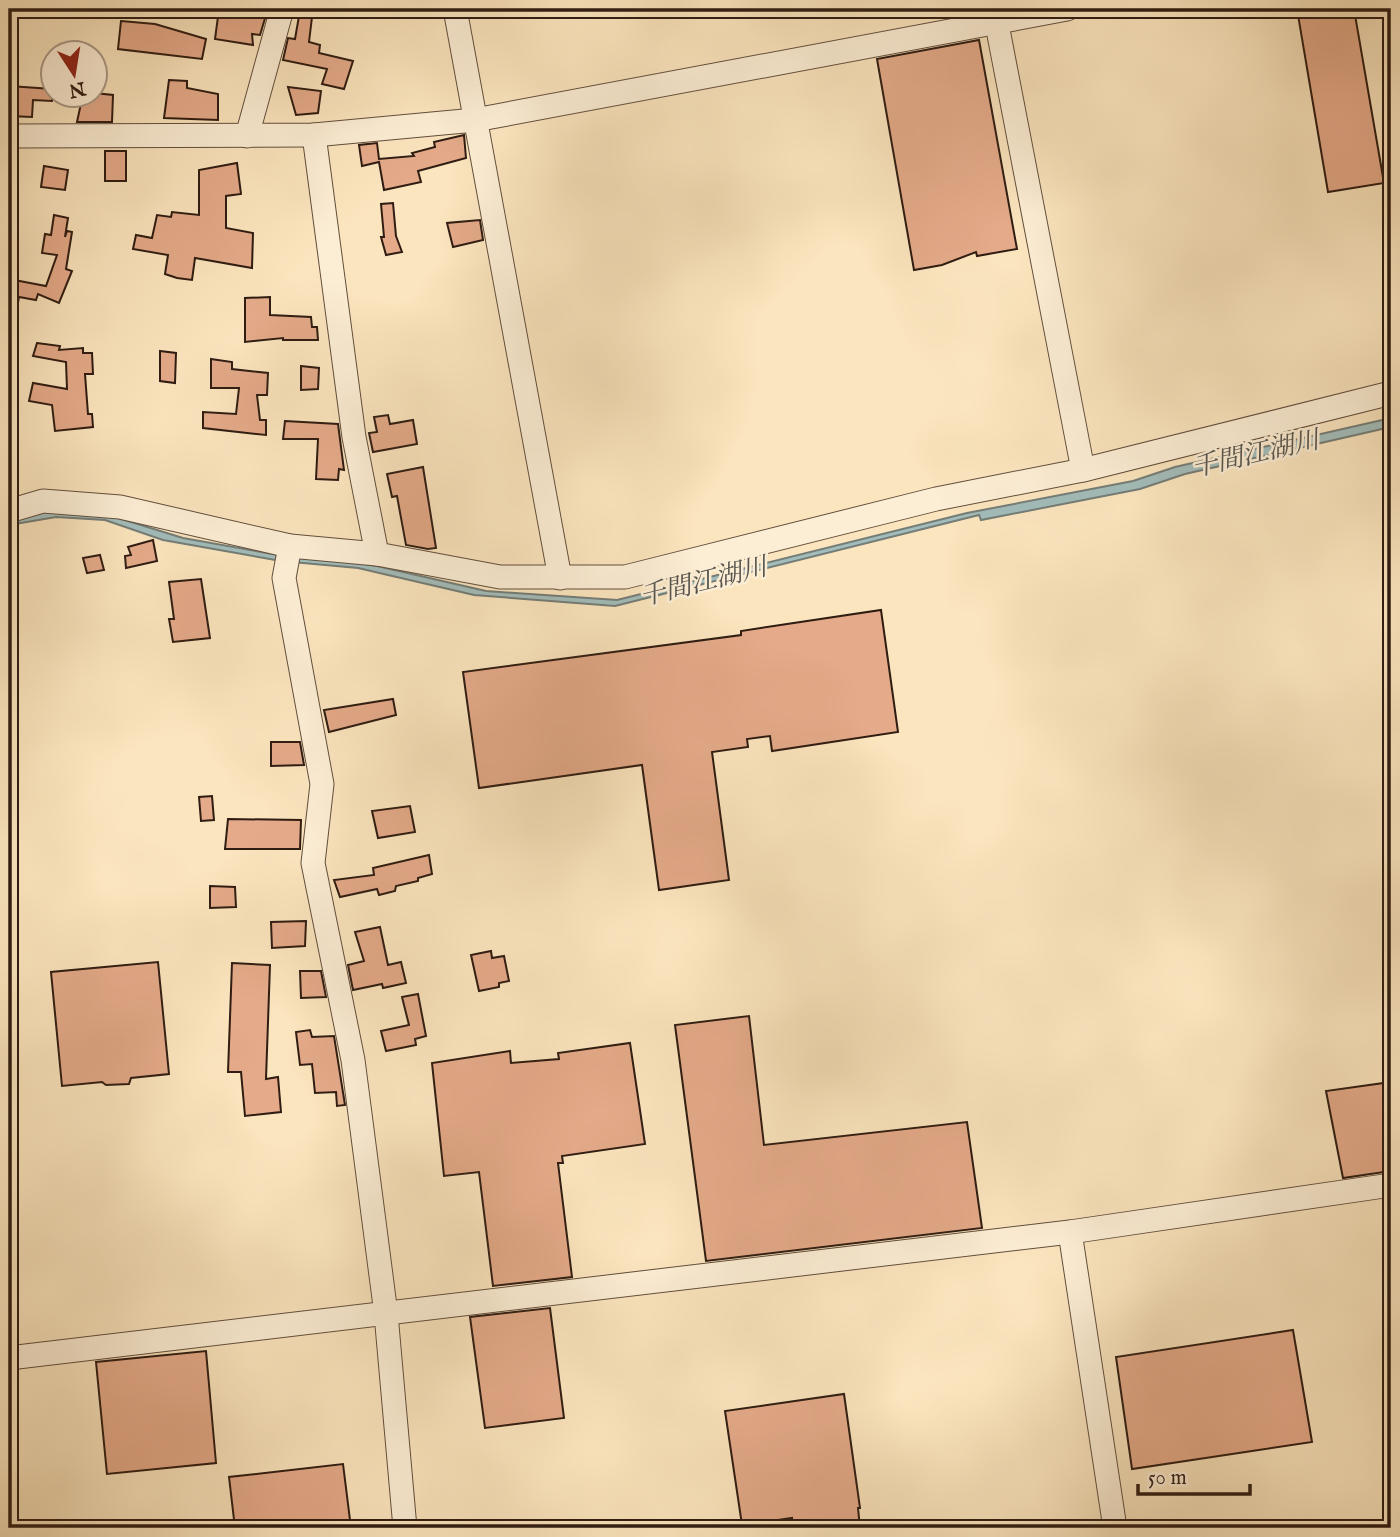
<svg xmlns="http://www.w3.org/2000/svg" width="1400" height="1537" viewBox="0 0 1400 1537" font-family="'IM FELL English','Noto Serif JP',serif">
	<style>
		.water { fill: #a2bdbb; stroke: #747d77; stroke-width: 2 }
		.building { fill: #e4aa89; stroke: #2f1c12; stroke-width: 2 }
		.lines { fill: none; stroke-linecap: round; stroke-linejoin: round }
		.minor-casing { stroke: #624e3d; stroke-width: 25 }
		.minor { stroke: #fceed5; stroke-width: 23 }
		.labels { text-anchor: middle; stroke-width: 5; stroke-linejoin: round; paint-order: stroke }
		.water-label { font-size: 26px; font-style: italic; fill: #57544d; stroke: #fceed5 }
	</style>
	<rect width="100%" height="100%" fill="#fbe5be"/>
	<filter id="stains"><feTurbulence type="fractalNoise" baseFrequency=".00286" numOctaves="4"/><feColorMatrix values="0 0 0 0 .2 0 0 0 0 .09 0 0 0 0 .02 0 0 0 .5 -.17"/></filter>
	<radialGradient id="worn" r=".72"><stop offset=".6" stop-color="#630" stop-opacity="0"/><stop offset="1" stop-color="#630" stop-opacity=".3"/></radialGradient>
	<!-- water -->
	<polygon class="water" points="1391,418 1391,427 1185,474 1140,489 981,520 979,515 615,606 474,595 358,568 281,561 163,540 105,520 56,517 9,525 9,520 45,512 105,514 183,538 284,556 302,555 377,566 486,591 617,600 967,513 1133,481 1175,467"/>
	<!-- building -->
	<g class="building">
		<polygon points="219,9 240,9 266,15 260,35 252,34 253,45 215,39"/>
		<polygon points="1297,9 1354,9 1384,183 1328,192"/>
		<polygon points="299,16 312,17 309,42 320,45 319,53 353,61 344,89 322,84 327,69 283,60 288,38 295,39"/>
		<polygon points="121,21 155,24 206,39 202,59 118,49"/>
		<polygon points="979,40 1017,249 977,256 976,252 942,265 914,270 877,59"/>
		<polygon points="169,80 187,81 187,88 218,94 218,120 164,118"/>
		<polygon points="9,86 52,89 52,101 33,100 32,117 9,116"/>
		<polygon points="288,87 321,91 318,113 296,115"/>
		<polygon points="94,93 113,95 112,122 77,122 83,94"/>
		<polygon points="464,135 466,158 418,171 421,182 384,190 379,162 362,166 359,145 377,143 379,159 414,156 412,153 435,147 434,142"/>
		<rect x="105" y="151" width="21" height="30"/>
		<polygon points="237,163 241,194 226,196 226,228 253,233 252,268 195,258 192,280 177,278 165,274 168,255 133,249 136,235 152,238 157,215 171,217 172,212 199,215 199,170"/>
		<polygon points="44,166 68,170 65,190 41,187"/>
		<polygon points="393,203 396,236 402,252 386,255 381,237 384,237 381,204"/>
		<polygon points="54,215 68,218 65,237 67,231 72,232 66,269 72,271 59,303 38,294 36,300 19,297 15,319 9,318 9,279 46,286 57,255 42,253 45,234 51,235"/>
		<polygon points="480,220 483,240 453,247 447,223"/>
		<polygon points="270,297 270,315 311,317 312,327 317,327 318,340 283,340 283,338 245,342 245,298"/>
		<polygon points="37,343 60,346 59,350 83,348 83,353 92,353 93,374 85,374 88,414 92,414 93,427 55,431 52,405 29,401 33,383 67,389 66,362 33,356"/>
		<polygon points="160,351 176,353 175,383 160,381"/>
		<polygon points="211,359 232,362 232,369 268,373 267,395 257,395 260,420 266,420 266,435 203,428 203,412 236,414 239,388 211,388"/>
		<polygon points="301,366 319,368 318,389 301,390"/>
		<polygon points="388,415 390,424 413,420 417,444 373,452 369,433 377,432 374,417"/>
		<polygon points="285,421 338,424 344,470 339,469 338,480 316,479 318,439 283,439"/>
		<polygon points="423,467 436,548 428,549 406,545 397,496 392,497 387,474"/>
		<polygon points="153,540 157,561 126,568 125,556 131,555 128,547"/>
		<polygon points="100,555 104,570 87,573 83,558"/>
		<polygon points="201,579 210,638 173,642 169,619 174,619 169,582"/>
		<polygon points="881,610 898,732 772,751 770,736 747,739 748,747 712,752 729,880 659,890 642,765 479,788 463,672 741,635 741,631"/>
		<polygon points="393,699 396,715 329,732 324,710"/>
		<polygon points="271,742 300,742 304,765 271,766"/>
		<polygon points="212,796 214,820 201,821 199,797"/>
		<polygon points="410,806 415,832 378,838 372,811"/>
		<polygon points="228,819 301,820 300,849 225,849"/>
		<polygon points="429,855 432,874 418,878 418,881 396,886 395,891 379,895 377,889 340,897 334,880 374,875 373,868"/>
		<polygon points="210,886 235,887 236,907 210,908"/>
		<polygon points="306,921 305,946 272,948 271,922"/>
		<polygon points="380,927 388,965 401,962 406,983 383,988 382,984 353,990 348,965 364,961 355,932"/>
		<polygon points="491,951 492,958 504,956 509,981 499,983 499,987 479,991 471,955"/>
		<polygon points="158,962 169,1074 131,1078 129,1084 106,1085 102,1082 62,1086 51,972"/>
		<polygon points="232,963 270,965 266,1079 278,1077 281,1112 245,1116 241,1072 228,1072"/>
		<polygon points="300,971 321,971 326,997 301,998"/>
		<polygon points="418,994 426,1036 415,1039 416,1045 386,1051 381,1031 409,1025 402,997"/>
		<polygon points="749,1016 764,1145 967,1122 982,1228 706,1261 675,1025"/>
		<polygon points="310,1030 312,1037 334,1036 345,1105 337,1106 336,1092 315,1093 312,1064 300,1065 296,1032"/>
		<polygon points="630,1043 645,1144 562,1156 563,1163 558,1163 572,1277 493,1286 479,1172 444,1176 432,1063 510,1051 511,1063 559,1059 558,1053"/>
		<polygon points="1391,1082 1391,1171 1343,1178 1326,1091"/>
		<polygon points="550,1308 564,1418 485,1428 470,1317"/>
		<polygon points="1293,1330 1312,1442 1132,1469 1116,1357"/>
		<polygon points="206,1351 216,1463 107,1474 96,1362"/>
		<polygon points="844,1394 860,1508 858,1508 860,1528 792,1528 792,1518 742,1525 725,1411"/>
		<polygon points="343,1464 351,1528 235,1528 229,1477"/>
	</g>
	<g class="lines">
		<defs>
			<g id="minor">
				<polyline points="455,9 560,578"/>
				<polyline points="994,9 1083,470"/>
				<polyline points="314,135 354,437 377,554"/>
				<polyline points="9,136 314,135 475,120 1067,9"/>
				<polyline points="247,136 282,9"/>
				<polyline points="9,511 43,501 120,507 290,546 377,554 500,577 625,577 936,499 1083,470 1391,393"/>
				<polyline points="290,546 284,578 322,784 313,863 353,1060 386,1314 405,1528"/>
				<polyline points="1070,1232 1115,1528"/>
				<polyline points="9,1358 1070,1232 1391,1185"/>
			</g>
		</defs>
		<!-- minor casing -->
		<use href="#minor" class="minor-casing"/>
		<!-- minor -->
		<use href="#minor" class="minor"/>
	</g>
	<g class="labels">
		<!-- water labels -->
		<g class="water-label">
			<text transform="translate(1255 453) rotate(-13)" y="9">千間江湖川</text>
			<text transform="translate(703 581) rotate(-14)" y="9">千間江湖川</text>
		</g>
	</g>
	<!-- margin -->
	<rect width="1400" height="1537" fill="none" stroke="#fbe5be" stroke-width="35"/>
	<rect x="10" y="10" width="1379" height="1516" fill="none" stroke="#2f1c12" stroke-width="3.5"/>
	<rect x="18" y="18" width="1365" height="1502" fill="none" stroke="#2f1c12" stroke-width="2"/>
	<!-- north arrow -->
	<g transform="translate(74 74) rotate(168)"><circle r="33" fill="#fceed5" stroke="#aa9a87" stroke-width="2"/>
	<path d="M0-5L12 26L0 18L-12 26Z" fill="#8f2418"/>
	<text y="-10" font-size="19" font-weight="bold" text-anchor="middle" fill="#2f1c12">N</text>
	</g>
	<!-- scale -->
	<path d="M1138 1484v10h112v-10" fill="none" stroke="#2f1c12" stroke-width="3.5"/>
	<text x="1148" y="1484" font-size="21" fill="#2f1c12" stroke="#fceed5" stroke-width="5" paint-order="stroke">50 m</text>
	<rect width="100%" height="100%" filter="url(#stains)"/>
	<rect width="100%" height="100%" fill="url(#worn)"/>
</svg>
